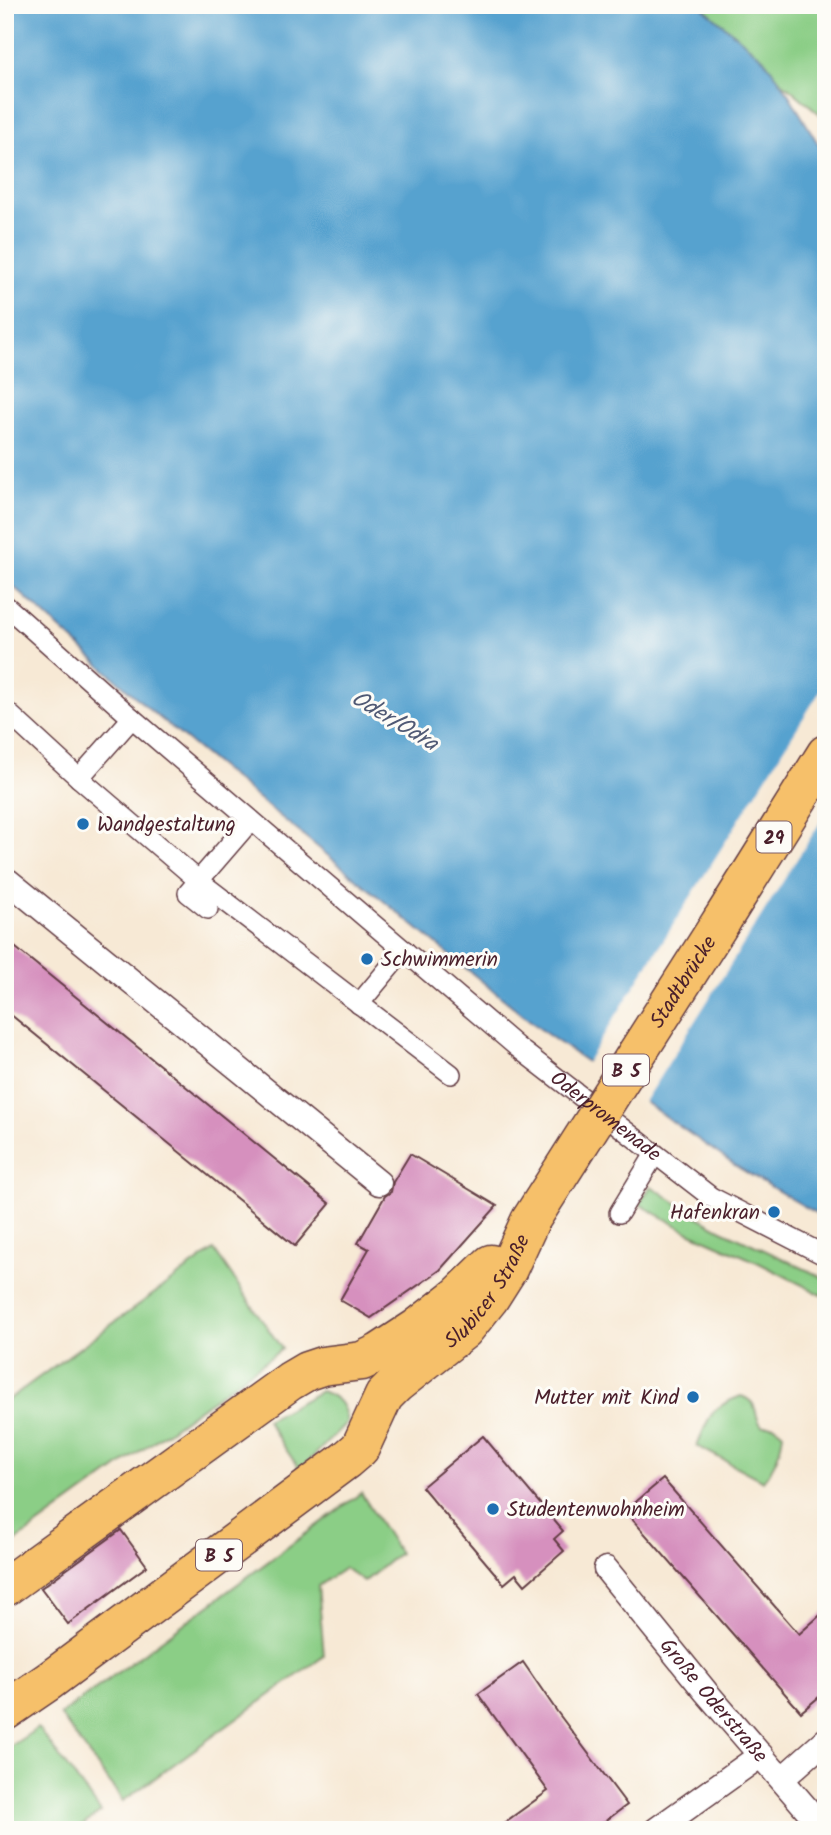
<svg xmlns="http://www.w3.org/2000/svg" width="831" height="1835" viewBox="0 0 831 1835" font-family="Kalam,sans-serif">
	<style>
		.green { fill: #8bce86; stroke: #6a7658; stroke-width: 2 }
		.water { fill: #57a2cf; stroke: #50607d; stroke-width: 2 }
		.pier { fill: #f7e9d5 }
		.building { fill: #d690be }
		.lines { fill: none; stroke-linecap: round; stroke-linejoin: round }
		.pedestrian-casing { stroke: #643d44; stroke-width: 22 }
		.minor-casing { stroke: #643d44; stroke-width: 27 }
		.primary-casing { stroke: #643d44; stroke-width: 41 }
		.pedestrian { stroke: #fff; stroke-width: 19 }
		.minor { stroke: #fff; stroke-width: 24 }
		.primary { stroke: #f6c06b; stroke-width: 38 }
		.primary-bridge-casing { stroke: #643d44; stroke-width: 41; stroke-linecap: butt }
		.primary-bridge { stroke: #f6c06b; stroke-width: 38 }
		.poi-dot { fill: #1f6fb2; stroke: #fdfcf7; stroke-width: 2.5 }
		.labels { text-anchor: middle; stroke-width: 6; stroke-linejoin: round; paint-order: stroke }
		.shield { fill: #fdfcf7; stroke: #806168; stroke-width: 2 }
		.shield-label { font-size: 19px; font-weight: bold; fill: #4a1f2b }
		.poi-label { font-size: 21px; fill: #4a1f2b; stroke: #fdfcf7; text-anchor: start }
		.street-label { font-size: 21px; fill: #4a1f2b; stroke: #fdfcf7 }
		.water-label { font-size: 23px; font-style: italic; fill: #505a75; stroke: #fdfcf7 }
	</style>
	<rect width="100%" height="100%" fill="#fdfcf7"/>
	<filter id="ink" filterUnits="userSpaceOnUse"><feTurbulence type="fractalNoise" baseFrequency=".0143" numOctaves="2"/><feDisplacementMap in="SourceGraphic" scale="14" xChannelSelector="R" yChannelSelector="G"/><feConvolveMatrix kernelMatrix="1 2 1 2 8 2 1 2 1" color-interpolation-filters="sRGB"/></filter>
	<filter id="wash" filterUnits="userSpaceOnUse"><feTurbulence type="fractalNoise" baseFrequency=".00686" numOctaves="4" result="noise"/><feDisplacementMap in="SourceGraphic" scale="28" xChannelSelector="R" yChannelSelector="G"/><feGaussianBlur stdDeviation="1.57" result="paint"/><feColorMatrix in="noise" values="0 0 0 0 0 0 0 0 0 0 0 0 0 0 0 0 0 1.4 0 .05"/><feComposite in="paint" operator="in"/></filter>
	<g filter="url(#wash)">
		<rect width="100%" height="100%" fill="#f7e9d5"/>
		<!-- green -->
		<g class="green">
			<polygon points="690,5 826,5 826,119"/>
			<polygon points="651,1186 698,1217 720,1229 826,1279 826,1297 757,1262 687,1231 639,1204"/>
			<polygon points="214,1250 282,1349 5,1549 5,1402"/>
			<path d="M321 1391C339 1398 344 1404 347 1422L300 1470 266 1420Z"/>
			<path d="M741 1396C761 1403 752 1415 762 1426H775L783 1433C781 1452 775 1466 763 1481L697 1446C709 1417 709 1408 741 1396Z"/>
			<polygon points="361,1493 399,1553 364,1582 345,1568 318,1586 324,1656 123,1801 60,1715"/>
			<polygon points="38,1728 101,1812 76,1830 5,1830 5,1750"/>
		</g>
		<!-- water -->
		<polygon class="water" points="5,5 700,5 763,58 782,83 820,147 826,152 826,1219 739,1168 544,1032 150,710 5,579"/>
		<!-- pier -->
		<polygon class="pier" points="826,682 826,813 642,1105 585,1065"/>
		<g id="blocks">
			<!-- building -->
			<g class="building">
				<polygon points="5,939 330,1204 295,1246 5,1010"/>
				<polygon points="410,1154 497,1206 440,1270 371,1318 340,1300 369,1249 358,1243 385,1196 391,1192 393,1182"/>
				<polygon points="483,1436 563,1531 554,1539 564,1551 525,1585 516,1574 504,1584 422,1487"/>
				<polygon points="663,1479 799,1634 826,1610 826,1691 801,1712 625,1511"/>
				<polygon points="121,1530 147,1566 68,1624 41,1588"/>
				<polygon points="523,1662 558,1713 627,1805 593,1830 494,1830 548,1791 478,1694"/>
			</g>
		</g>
	</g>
	<g filter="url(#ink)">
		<use href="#blocks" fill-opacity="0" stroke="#643d44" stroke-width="2"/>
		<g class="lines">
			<defs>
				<g id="pedestrian">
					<path id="s1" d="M5 605 132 718 517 1047 711 1197 826 1256"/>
					<polyline points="5,710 79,778 199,881 451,1074"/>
					<polyline points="79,778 132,718"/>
					<polyline points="208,909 188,893 251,820"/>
					<polyline points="359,1004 404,950"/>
					<polyline points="619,1213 655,1154"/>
				</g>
				<g id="minor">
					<polyline points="5,881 8,881 379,1183"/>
					<path id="s2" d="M606 1569 706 1692 825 1830"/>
					<polyline points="782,1779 826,1740"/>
					<polyline points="656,1830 761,1755"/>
				</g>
				<g id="primary">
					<polyline points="722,920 826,754"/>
					<polyline points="5,1587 290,1381 307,1371 322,1366 362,1361 379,1353 417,1328 458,1296 491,1264"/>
					<path id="s3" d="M5 1711 49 1681 346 1460 360 1448 384 1396 396 1384 464 1330 489 1299 508 1269 530 1221"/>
				</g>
			</defs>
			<!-- pedestrian casing -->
			<use href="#pedestrian" class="pedestrian-casing"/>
			<!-- minor casing -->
			<use href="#minor" class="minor-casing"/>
			<!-- primary casing -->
			<use href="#primary" class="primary-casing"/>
			<!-- pedestrian -->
			<use href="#pedestrian" class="pedestrian"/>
			<!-- minor -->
			<use href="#minor" class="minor"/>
			<!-- primary -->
			<use href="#primary" class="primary"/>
			<defs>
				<g id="primary-bridge">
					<path id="s4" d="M530 1221 722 920"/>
				</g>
			</defs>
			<!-- primary-bridge casing -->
			<use href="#primary-bridge" class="primary-bridge-casing"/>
			<!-- primary-bridge -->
			<use href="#primary-bridge" class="primary-bridge"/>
		</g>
	</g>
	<!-- markers -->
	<g class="poi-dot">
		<circle cx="83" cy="824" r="7"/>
		<circle cx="367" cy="959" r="7"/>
		<circle cx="774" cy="1212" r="7"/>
		<circle cx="693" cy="1397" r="7"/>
		<circle cx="493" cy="1509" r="7"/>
	</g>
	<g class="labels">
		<!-- shield labels -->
		<g class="shield">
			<rect x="756.5" y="821.5" width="35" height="31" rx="5"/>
			<rect x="603" y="1054.5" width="46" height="31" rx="5"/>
			<rect x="196" y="1539.5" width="46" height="31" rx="5"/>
		</g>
		<g class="shield-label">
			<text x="774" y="844">29</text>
			<text x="626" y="1077">B 5</text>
			<text x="219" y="1562">B 5</text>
		</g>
		<!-- poi labels -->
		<g class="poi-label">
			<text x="97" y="831">Wandgestaltung</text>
			<text x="381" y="966">Schwimmerin</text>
			<text x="760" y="1219" text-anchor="end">Hafenkran</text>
			<text x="679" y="1404" text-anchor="end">Mutter mit Kind</text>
			<text x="507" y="1516">Studentenwohnheim</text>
		</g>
		<!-- street labels -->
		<g class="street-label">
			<text dy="7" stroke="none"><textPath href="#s4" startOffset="284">Stadtbrücke</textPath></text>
			<text dy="7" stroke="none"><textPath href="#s1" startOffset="789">Oderpromenade</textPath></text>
			<text dy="7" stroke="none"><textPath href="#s3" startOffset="648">Slubicer Straße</textPath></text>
			<text dy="7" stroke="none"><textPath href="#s2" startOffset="170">Große Oderstraße</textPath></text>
		</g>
		<!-- water labels -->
		<g class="water-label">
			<text transform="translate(395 720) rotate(31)" y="8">Oder/Odra</text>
		</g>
	</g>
	<!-- margin -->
	<rect width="831" height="1835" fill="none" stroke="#fdfcf7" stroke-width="28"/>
</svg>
